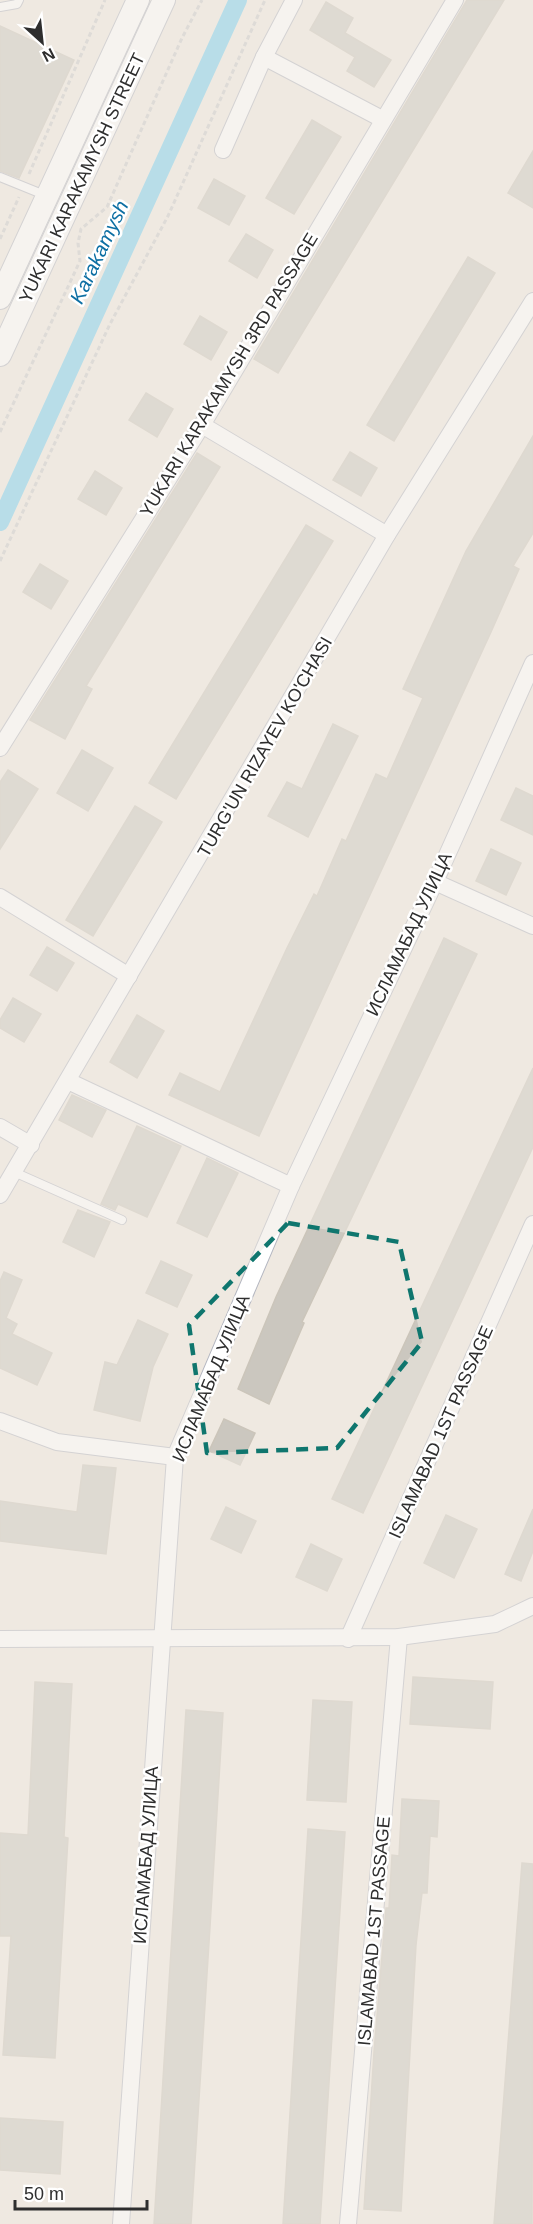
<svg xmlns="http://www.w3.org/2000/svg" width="533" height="2224" viewBox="0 0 533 2224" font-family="Helvetica,sans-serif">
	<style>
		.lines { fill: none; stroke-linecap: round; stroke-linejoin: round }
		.canal { stroke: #75cff0; stroke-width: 18 }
		.building { fill: #cbc7bf; stroke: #cbc5ba; stroke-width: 1.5 }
		.service-casing { stroke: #b4b7c1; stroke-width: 10 }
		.minor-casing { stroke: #b4b7c1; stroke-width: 18 }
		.secondary-casing { stroke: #b4b7c1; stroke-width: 24 }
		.path { stroke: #c9c9c9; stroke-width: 3; stroke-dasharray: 4.5 3; stroke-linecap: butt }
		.service { stroke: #fff; stroke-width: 8 }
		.minor { stroke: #fff; stroke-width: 16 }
		.secondary { stroke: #fff; stroke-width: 22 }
		.marked { fill: none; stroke: #0f766e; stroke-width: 4.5; stroke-dasharray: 12 8; stroke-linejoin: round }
		.labels { text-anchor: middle; stroke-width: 5; stroke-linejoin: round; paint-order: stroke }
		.street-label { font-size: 18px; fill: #2e2e2e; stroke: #fff }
		.water-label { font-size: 20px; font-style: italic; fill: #0d6fa3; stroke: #fff }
	</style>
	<rect width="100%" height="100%" fill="#efe9e1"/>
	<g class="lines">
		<!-- canal -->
		<polyline class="canal" points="0,522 238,0"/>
	</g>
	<!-- building -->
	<g class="building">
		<polygon points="467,0 504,0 278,373 254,359"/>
		<polygon points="326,2 353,18 345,33 391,60 374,87 347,71 355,57 310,30"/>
		<polygon points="0,26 74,60 19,178 0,171"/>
		<polygon points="312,120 341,137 294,214 266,198"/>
		<polygon points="533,151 533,208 508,193"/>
		<polygon points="214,179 245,196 229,225 198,208"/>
		<polygon points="246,234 273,250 257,278 229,261"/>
		<polygon points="468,257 495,273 394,441 367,425"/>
		<polygon points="200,316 227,332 211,360 184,344"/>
		<polygon points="146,393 173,409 157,437 129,420"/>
		<polygon points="533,436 533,533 513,566 519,569 491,632 259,1136 169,1095 180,1073 220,1092 287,948 314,894 317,896 342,839 346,841 376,774 387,779 423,698 403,689 466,551"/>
		<polygon points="350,452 377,468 361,496 333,480"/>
		<polygon points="197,453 220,467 86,686 92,689 65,739 30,720"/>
		<polygon points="95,471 122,488 106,515 78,499"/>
		<polygon points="306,525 333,541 176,799 149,783"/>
		<polygon points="40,564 68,581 51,609 23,592"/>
		<polygon points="333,724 358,736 308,837 268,816 287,782 302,789"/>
		<polygon points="82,750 113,768 88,811 57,793"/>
		<polygon points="8,770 38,789 0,849 0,782"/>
		<polygon points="516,788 533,796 533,835 501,820"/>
		<polygon points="135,806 162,822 93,936 66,920"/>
		<polygon points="491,849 521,863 506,895 476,881"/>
		<polygon points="444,938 477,954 302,1322 304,1323 269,1404 238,1389 276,1297"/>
		<polygon points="47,947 74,963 57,991 30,975"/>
		<polygon points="13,998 41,1014 24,1042 0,1028 0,1020"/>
		<polygon points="137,1015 164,1031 137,1078 110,1062"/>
		<polygon points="533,1068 533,1147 363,1513 332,1499"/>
		<polygon points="72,1095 106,1110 92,1137 59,1120"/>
		<polygon points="137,1126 181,1146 147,1217 118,1204 115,1210 101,1204"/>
		<polygon points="207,1158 238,1173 207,1237 177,1223"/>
		<polygon points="78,1210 110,1222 94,1257 63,1242"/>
		<polygon points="161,1261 192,1275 177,1307 146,1293"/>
		<polygon points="4,1272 22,1280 6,1318 17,1324 12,1334 52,1353 37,1385 0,1368 0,1281"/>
		<polygon points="138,1320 168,1334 153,1367 140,1421 94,1410 105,1362 117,1365"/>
		<polygon points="224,1419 255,1433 240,1465 209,1451"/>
		<polygon points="83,1465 116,1468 106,1554 0,1541 0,1501 77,1512"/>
		<polygon points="226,1507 256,1521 241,1553 211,1539"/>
		<polygon points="533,1509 533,1551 521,1581 505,1574"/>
		<polygon points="446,1515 477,1529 454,1578 424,1563"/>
		<polygon points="311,1544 342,1559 327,1591 296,1577"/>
		<polygon points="413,1677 493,1682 490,1729 410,1724"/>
		<polygon points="35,1682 72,1684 64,1837 68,1838 55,2058 3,2055 11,1936 0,1936 0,1833 28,1835"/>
		<polygon points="313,1700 352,1702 346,1802 307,1800"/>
		<polygon points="186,1710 223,1713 210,1927 191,2224 154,2224"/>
		<polygon points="402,1799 439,1801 437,1837 430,1836 427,1893 422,1893 416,1945 401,2211 364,2209 374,2052 386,1908 389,1908 392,1855 399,1856"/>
		<polygon points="308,1829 345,1832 320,2224 283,2224"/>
		<polygon points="522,1863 533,1864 532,2224 494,2224"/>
		<polygon points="0,2118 63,2122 60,2174 0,2170"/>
	</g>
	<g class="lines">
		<defs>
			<g id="service">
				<polyline points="0,7 17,4 19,0"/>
				<polyline points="0,177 47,196"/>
				<polyline points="14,1172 122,1220"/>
			</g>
			<g id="minor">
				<polyline points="264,57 382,119"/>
				<polyline points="223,150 264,57 294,0"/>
				<polyline points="202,425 387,535"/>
				<polyline points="0,748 202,425 455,0"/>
				<polyline points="435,882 533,926"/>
				<polyline points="0,897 129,976"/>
				<polyline points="68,1081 291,1186"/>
				<polyline points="0,1127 31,1145"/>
				<polyline points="0,1195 387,535 533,301"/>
				<polyline points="0,1421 57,1442 175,1457"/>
				<polyline points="0,1639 399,1637 495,1624 533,1606"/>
				<polyline points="348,1639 533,1224"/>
				<polyline points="121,2224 175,1457 291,1186 435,882 533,663"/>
				<polyline points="348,2224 399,1637"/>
			</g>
			<g id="secondary">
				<polyline points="0,298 138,0"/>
				<polyline points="0,355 164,0"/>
			</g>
		</defs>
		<!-- service casing -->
		<use href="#service" class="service-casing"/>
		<!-- minor casing -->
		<use href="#minor" class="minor-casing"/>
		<!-- secondary casing -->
		<use href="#secondary" class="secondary-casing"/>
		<!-- path -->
		<g class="path">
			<polyline points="29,174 105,0"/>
			<polyline points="0,239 19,197"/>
			<polyline points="0,432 80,261 78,243 81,229 107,207 182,38 202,0"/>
			<polyline points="0,561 110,324 168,216 265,0"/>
		</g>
		<!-- service -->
		<use href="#service" class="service"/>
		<!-- minor -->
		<use href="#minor" class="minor"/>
		<!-- secondary -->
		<use href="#secondary" class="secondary"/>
	</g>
	<!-- marked area -->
	<path d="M0 0H533V2224H0ZM288 1223 399 1242 422 1342 337 1448 207 1453 189 1325Z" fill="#efe9e1" fill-opacity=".55" fill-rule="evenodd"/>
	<path class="marked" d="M288 1223 399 1242 422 1342 337 1448 207 1453 189 1325Z"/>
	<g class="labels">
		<!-- street labels -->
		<g class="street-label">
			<text transform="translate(82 178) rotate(-65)" y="6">YUKARI KARAKAMYSH STREET</text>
			<text transform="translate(229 375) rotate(-59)" y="6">YUKARI KARAKAMYSH 3RD PASSAGE</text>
			<text transform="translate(265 747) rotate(-60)" y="6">TURG'UN RIZAYEV KO'CHASI</text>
			<text transform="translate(409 934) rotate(-65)" y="6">ИСЛАМАБАД УЛИЦА</text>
			<text transform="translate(211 1378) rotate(-68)" y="6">ИСЛАМАБАД УЛИЦА</text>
			<text transform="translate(441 1432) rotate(-66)" y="6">ISLAMABAD 1ST PASSAGE</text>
			<text transform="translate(146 1855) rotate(-86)" y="6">ИСЛАМАБАД УЛИЦА</text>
			<text transform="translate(374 1931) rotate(-85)" y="6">ISLAMABAD 1ST PASSAGE</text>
		</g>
		<!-- water labels -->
		<g class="water-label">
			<text transform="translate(99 252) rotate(-65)" y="7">Karakamysh</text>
		</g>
	</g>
	<!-- north arrow -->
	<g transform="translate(42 42) rotate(153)" stroke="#ffffff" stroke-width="4.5" paint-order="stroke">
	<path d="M0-4.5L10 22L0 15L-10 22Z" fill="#2e2e2e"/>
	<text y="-9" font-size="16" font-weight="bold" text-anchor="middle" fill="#2e2e2e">N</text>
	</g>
	<!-- scale -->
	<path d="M15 2200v9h132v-9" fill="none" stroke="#2e2e2e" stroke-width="3"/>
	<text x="24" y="2200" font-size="18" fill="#2e2e2e" stroke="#ffffff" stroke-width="4.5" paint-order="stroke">50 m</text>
</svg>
